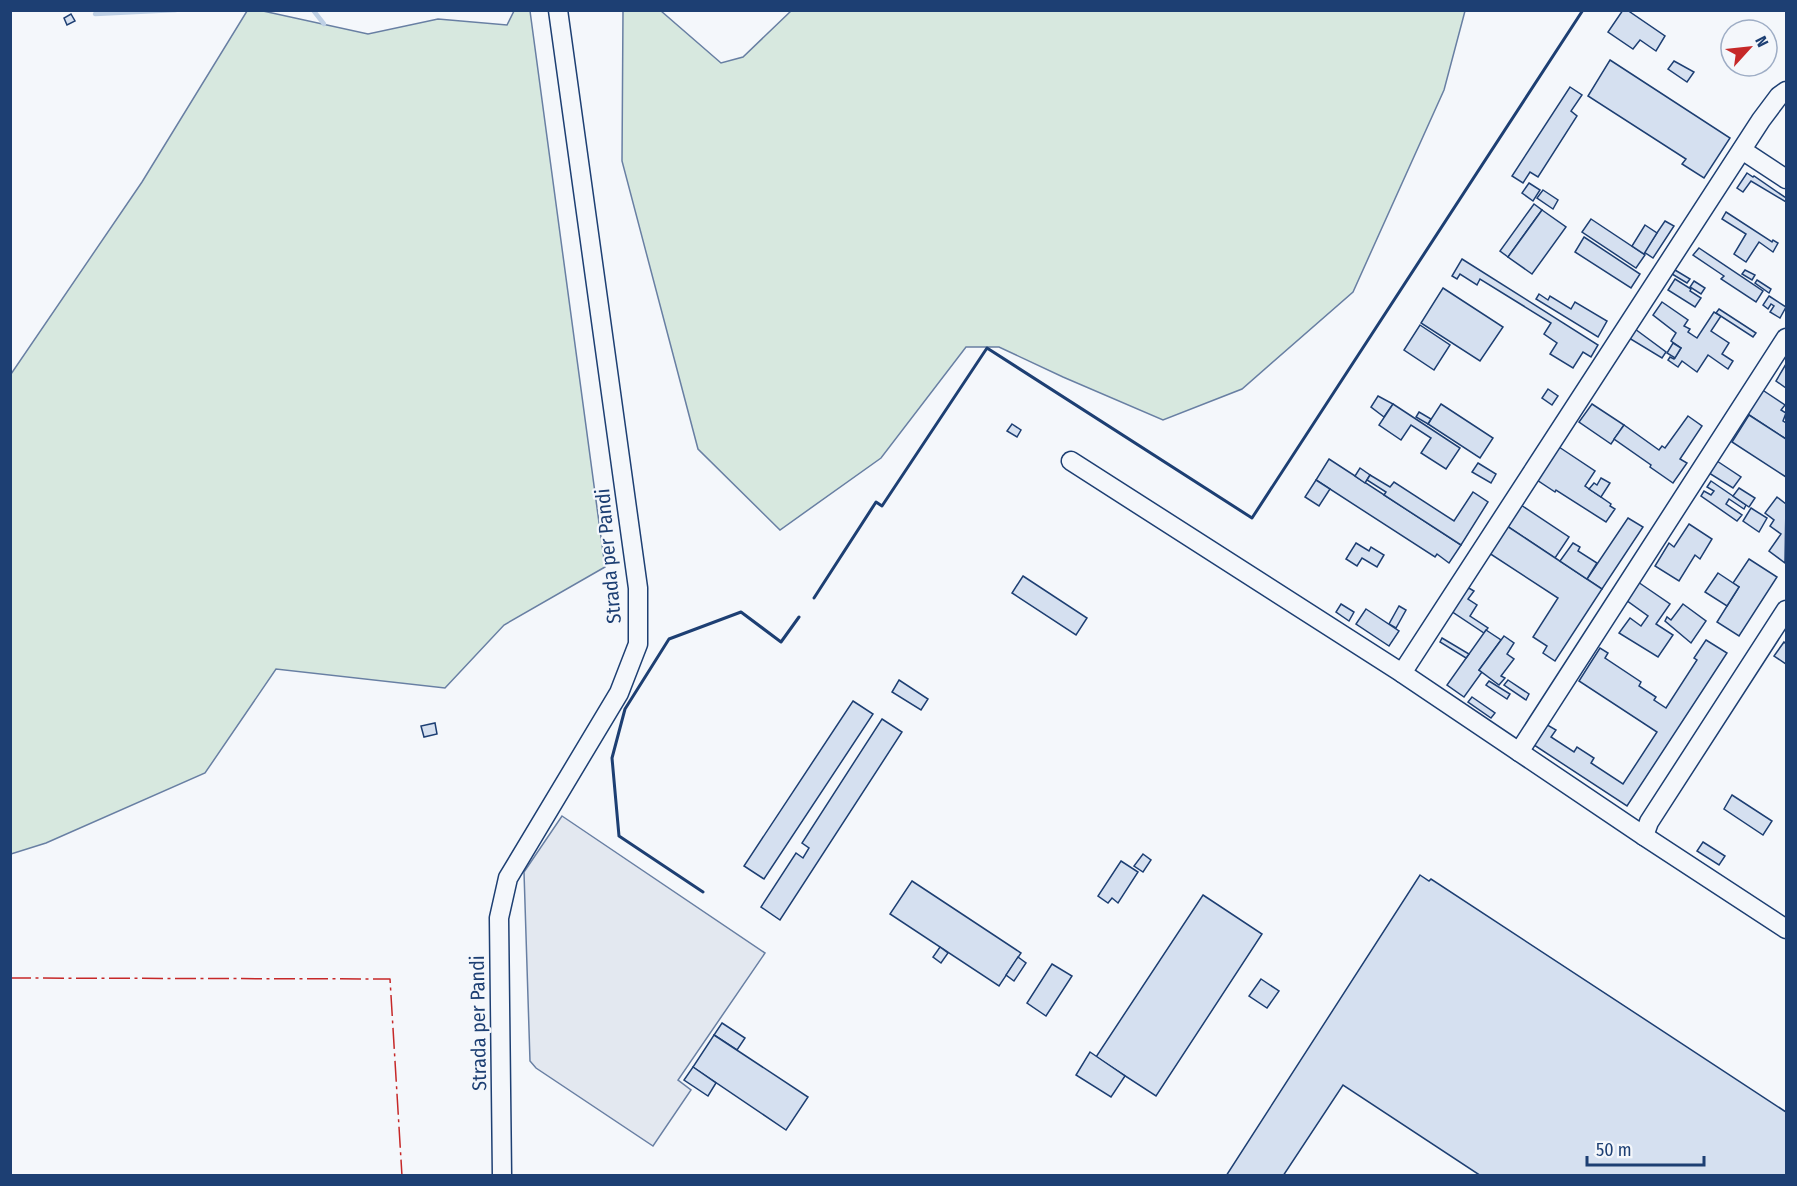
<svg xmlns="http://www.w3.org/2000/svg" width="1797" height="1186" viewBox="0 0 1797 1186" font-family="'Fira Sans Condensed',sans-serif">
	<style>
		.green { fill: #d7e8df; stroke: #687fa3; stroke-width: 1.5 }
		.parking { fill: #e3e8f0; stroke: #687fa3; stroke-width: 1.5 }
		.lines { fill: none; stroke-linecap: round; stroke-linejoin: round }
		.stream { stroke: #bed0e5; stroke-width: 4.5 }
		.building { fill: #d5e0f0; stroke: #1d3f73; stroke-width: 1.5 }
		.minor-casing { stroke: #1d3f73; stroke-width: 21 }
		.minor { stroke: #f4f7fb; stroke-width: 18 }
		.wall { stroke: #1d3f73; stroke-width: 3 }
		.power { stroke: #c62828; stroke-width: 1.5; stroke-dasharray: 21 4.5 3 4.5; stroke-linecap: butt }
		.labels { text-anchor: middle; stroke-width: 4.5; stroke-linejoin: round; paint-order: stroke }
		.street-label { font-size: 20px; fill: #1d3f73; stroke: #f4f7fb }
	</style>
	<rect width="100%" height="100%" fill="#f4f7fb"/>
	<!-- green -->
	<g class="green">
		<polygon points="247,11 263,11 368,34 438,19 507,25 514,11 530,11 605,567 504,625 445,688 276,669 205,773 46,843 11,854 11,374 142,182"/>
		<polygon points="623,11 661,11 721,63 743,57 791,11 1465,11 1444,90 1353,292 1242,389 1163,420 1063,377 999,347 966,347 881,458 780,530 698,449 622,161"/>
	</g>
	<!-- parking -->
	<polygon class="parking" points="562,816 765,953 678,1080 691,1090 653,1146 536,1068 530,1061 524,872"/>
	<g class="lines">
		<!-- stream -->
		<g class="stream">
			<polyline points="313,10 324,24"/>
			<polyline points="95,14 176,10"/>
		</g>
	</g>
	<!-- building -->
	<g class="building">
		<polygon points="1623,10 1627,10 1665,36 1656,51 1640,40 1633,49 1608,32"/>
		<polygon points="71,14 75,21 67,25 64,18"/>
		<polygon points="1610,60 1730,138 1704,178 1682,164 1686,159 1588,96"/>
		<polygon points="1674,61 1694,72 1687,82 1668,69"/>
		<polygon points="1570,87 1582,95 1571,111 1577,116 1538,177 1530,172 1523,183 1512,176"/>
		<polygon points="1747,173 1753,177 1754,176 1786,198 1786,202 1751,181 1743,192 1737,188"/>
		<polygon points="1529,183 1540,190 1533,201 1522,193"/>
		<polygon points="1543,190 1558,200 1553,209 1537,198"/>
		<polygon points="1534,204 1542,210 1508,257 1500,251"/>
		<polygon points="1542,210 1566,227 1532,274 1508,257"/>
		<polygon points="1726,212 1772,242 1773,240 1778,243 1773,252 1759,242 1746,262 1734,254 1746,234 1722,219"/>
		<polygon points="1591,219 1645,255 1636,268 1582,232"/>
		<polygon points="1665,221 1674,226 1653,258 1644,252"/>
		<polygon points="1645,225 1657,233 1644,254 1632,246"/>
		<polygon points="1584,237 1640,274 1631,288 1575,252"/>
		<polygon points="1699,248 1763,291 1756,302 1721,279 1724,276 1693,255"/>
		<polygon points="1462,259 1598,345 1591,357 1583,352 1573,368 1550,354 1557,343 1544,334 1551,323 1480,279 1477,285 1460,274 1457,279 1452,276"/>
		<polygon points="1675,270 1690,279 1687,283 1672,274"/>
		<polygon points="1745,270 1755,275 1752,280 1742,274"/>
		<polygon points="1675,279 1691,289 1690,291 1701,298 1695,307 1668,290"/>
		<polygon points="1757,280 1771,289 1769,293 1755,283"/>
		<polygon points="1694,281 1705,288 1701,294 1690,287"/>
		<polygon points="1443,288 1503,327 1480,361 1421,323"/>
		<polygon points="1539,294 1548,300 1550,296 1571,309 1575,302 1607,321 1598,337 1536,299"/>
		<polygon points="1769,296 1786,307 1780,318 1770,312 1774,306 1771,304 1768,309 1763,305"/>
		<polygon points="1662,302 1688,320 1684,326 1690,329 1688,332 1697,338 1714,312 1721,316 1711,331 1729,343 1722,354 1733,361 1728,369 1708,355 1697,372 1682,361 1678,367 1668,360 1670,357 1674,359 1681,348 1671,341 1676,333 1653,315"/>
		<polygon points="1719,309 1756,333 1753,337 1716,313"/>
		<polygon points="1420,325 1450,345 1434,370 1404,350"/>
		<polygon points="1635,329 1666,352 1662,358 1629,338"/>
		<polygon points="1673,343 1681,348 1675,358 1667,353"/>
		<polygon points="1786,364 1786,388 1776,381"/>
		<polygon points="1548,389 1558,396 1552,405 1542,398"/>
		<polygon points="1761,389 1785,405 1781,410 1786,413 1783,421 1786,423 1786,439 1746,413"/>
		<polygon points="1378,396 1393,404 1384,417 1371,407"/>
		<polygon points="1393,404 1460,448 1446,469 1421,453 1431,438 1411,425 1401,440 1379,425"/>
		<polygon points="1441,404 1493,438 1480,458 1428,424"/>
		<polygon points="1592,404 1624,425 1611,444 1579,422"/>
		<polygon points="1419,412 1431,419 1428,424 1416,417"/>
		<polygon points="1749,415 1786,439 1786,477 1732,442"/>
		<polygon points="1688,416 1702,426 1680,459 1687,463 1673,483 1650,467 1651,465 1614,439 1624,425 1659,450 1662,446 1665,448"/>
		<polygon points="1012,424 1021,430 1017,437 1007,431"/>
		<polygon points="1559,447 1595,471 1585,486 1611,504 1610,506 1615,509 1606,522 1556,490 1555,492 1537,480"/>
		<polygon points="1329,459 1461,545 1449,563 1437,554 1435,557 1316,480"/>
		<polygon points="1717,461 1741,477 1733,488 1709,473"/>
		<polygon points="1478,463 1496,474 1491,483 1472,472"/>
		<polygon points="1360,468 1370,475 1365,483 1355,476"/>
		<polygon points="1370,475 1390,487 1394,482 1454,521 1473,492 1488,502 1461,545 1384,495 1386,492 1367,480"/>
		<polygon points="1601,478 1610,483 1601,497 1589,489 1594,483 1597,485"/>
		<polygon points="1316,480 1330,489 1319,506 1305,497"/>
		<polygon points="1711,481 1746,505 1744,509 1729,499 1726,504 1742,515 1737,521 1701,496 1704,491 1711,495 1714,491 1707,487"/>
		<polygon points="1739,488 1755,498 1749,507 1733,496"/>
		<polygon points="1777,497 1786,504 1785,563 1769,551 1781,534 1770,526 1774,520 1765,513"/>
		<polygon points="1521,505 1569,537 1555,558 1507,526"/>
		<polygon points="1751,508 1767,518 1759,532 1743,521"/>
		<polygon points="1628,518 1643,527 1602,589 1587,579"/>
		<polygon points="1689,524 1712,539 1700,559 1695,555 1679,581 1655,566 1669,543 1674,547"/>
		<polygon points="1507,526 1602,589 1555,661 1543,653 1547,646 1533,637 1558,598 1489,553"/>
		<polygon points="1356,543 1369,551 1371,547 1384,555 1377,567 1362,558 1357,566 1346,559"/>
		<polygon points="1573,543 1580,547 1578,551 1597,563 1587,579 1560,561"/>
		<polygon points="1749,559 1777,577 1739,636 1717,622 1739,587 1733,583"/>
		<polygon points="1718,573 1739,587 1727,606 1705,592"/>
		<polygon points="1023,576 1087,618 1076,635 1012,593"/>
		<polygon points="1638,582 1670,604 1656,624 1673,635 1658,657 1619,633 1630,618 1641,626 1648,616 1626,600"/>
		<polygon points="1467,587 1474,591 1468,599 1477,605 1470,616 1488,628 1484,633 1451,611"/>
		<polygon points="1341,604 1354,612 1349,621 1336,612"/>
		<polygon points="1683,604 1706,621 1691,643 1665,621 1667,617 1671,620"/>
		<polygon points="1399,606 1406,610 1396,628 1389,624"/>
		<polygon points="1366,609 1399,631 1389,646 1356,624"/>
		<polygon points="1486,630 1501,640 1479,670 1482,672 1464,697 1447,685"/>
		<polygon points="1504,636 1514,643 1507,654 1514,659 1501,676 1505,678 1499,685 1479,670"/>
		<polygon points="1442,638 1469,654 1466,658 1440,642"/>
		<polygon points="1706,640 1727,653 1627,806 1531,743 1544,723 1556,730 1551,737 1574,752 1577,747 1594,758 1591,763 1623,784 1657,732 1579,681 1600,648 1608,653 1605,658 1641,682 1639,686 1656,697 1654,700 1666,708 1697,660 1694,658"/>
		<polygon points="1784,642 1786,644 1786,664 1774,656"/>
		<polygon points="899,680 928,699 921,710 892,692"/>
		<polygon points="1508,680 1529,694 1526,700 1504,685"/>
		<polygon points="1489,681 1510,694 1507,699 1486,685"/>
		<polygon points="1472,697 1495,713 1491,718 1468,702"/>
		<polygon points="853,701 873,714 764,879 744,866"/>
		<polygon points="882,719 902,732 780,920 761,907 796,853 803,858 809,848 802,843"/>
		<polygon points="435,723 437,734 424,737 421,726"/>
		<polygon points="1732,795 1772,821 1763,835 1724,809"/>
		<polygon points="1703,842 1725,856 1719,865 1697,851"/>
		<polygon points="1143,854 1151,860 1143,872 1134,866"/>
		<polygon points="1121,861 1138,872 1118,903 1112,898 1108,903 1098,896"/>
		<polygon points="1420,875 1429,881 1431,879 1786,1112 1786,1176 1481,1176 1343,1085 1283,1176 1226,1176"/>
		<polygon points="912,881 1021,953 999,986 890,914"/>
		<polygon points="1203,895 1262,934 1156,1096 1096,1057"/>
		<polygon points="940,947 948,953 941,963 933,957"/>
		<polygon points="1018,957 1026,963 1014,981 1006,975"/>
		<polygon points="1052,964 1072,976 1046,1016 1027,1003"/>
		<polygon points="1261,979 1279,991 1267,1008 1249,996"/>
		<polygon points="722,1023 745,1038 737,1050 714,1035"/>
		<polygon points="714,1035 808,1097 786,1130 693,1067"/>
		<polygon points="1090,1052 1125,1076 1111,1097 1076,1075"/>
		<polygon points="693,1067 716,1083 708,1096 684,1080"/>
	</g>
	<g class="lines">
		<defs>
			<g id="minor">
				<polyline points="1742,150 1786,179"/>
				<polyline points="1071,461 1402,673 1644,836 1786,929"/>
				<polyline points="1402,673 1761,120 1779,96 1786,91"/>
				<polyline points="1519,752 1786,338"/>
				<polyline points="1644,836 1649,822 1786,610"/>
				<polyline points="502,1176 499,918 508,878 619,693 638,644 638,588 558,10"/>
			</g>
		</defs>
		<!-- minor casing -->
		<use href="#minor" class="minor-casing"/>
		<!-- minor -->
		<use href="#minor" class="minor"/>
		<!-- wall -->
		<g class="wall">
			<polyline points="814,598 876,502 882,506 987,348 1252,518 1583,10"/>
			<polyline points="703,892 619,836 612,758 625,709 669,639 741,612 781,642 799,617"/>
		</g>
		<!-- power -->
		<polyline class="power" points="10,978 390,979 402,1176"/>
	</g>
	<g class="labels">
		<!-- street labels -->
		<g class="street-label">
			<text transform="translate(608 556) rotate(-95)" y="7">Strada per Pandi</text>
			<text transform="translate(478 1023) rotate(-91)" y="7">Strada per Pandi</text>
		</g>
	</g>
	<!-- border -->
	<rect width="1797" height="1186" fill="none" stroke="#1d3f73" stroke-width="24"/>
	<!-- north arrow -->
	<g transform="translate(1749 48) rotate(63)"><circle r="28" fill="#f4f7fb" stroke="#9eadc5" stroke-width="1.5"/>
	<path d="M0-4.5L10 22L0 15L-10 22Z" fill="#c62828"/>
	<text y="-9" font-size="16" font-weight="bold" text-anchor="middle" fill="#1d3f73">N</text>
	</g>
	<!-- scale -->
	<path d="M1587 1156v9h117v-9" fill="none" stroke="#1d3f73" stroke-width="3"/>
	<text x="1596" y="1156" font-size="18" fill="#1d3f73" stroke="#f4f7fb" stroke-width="4.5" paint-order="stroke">50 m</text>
</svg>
